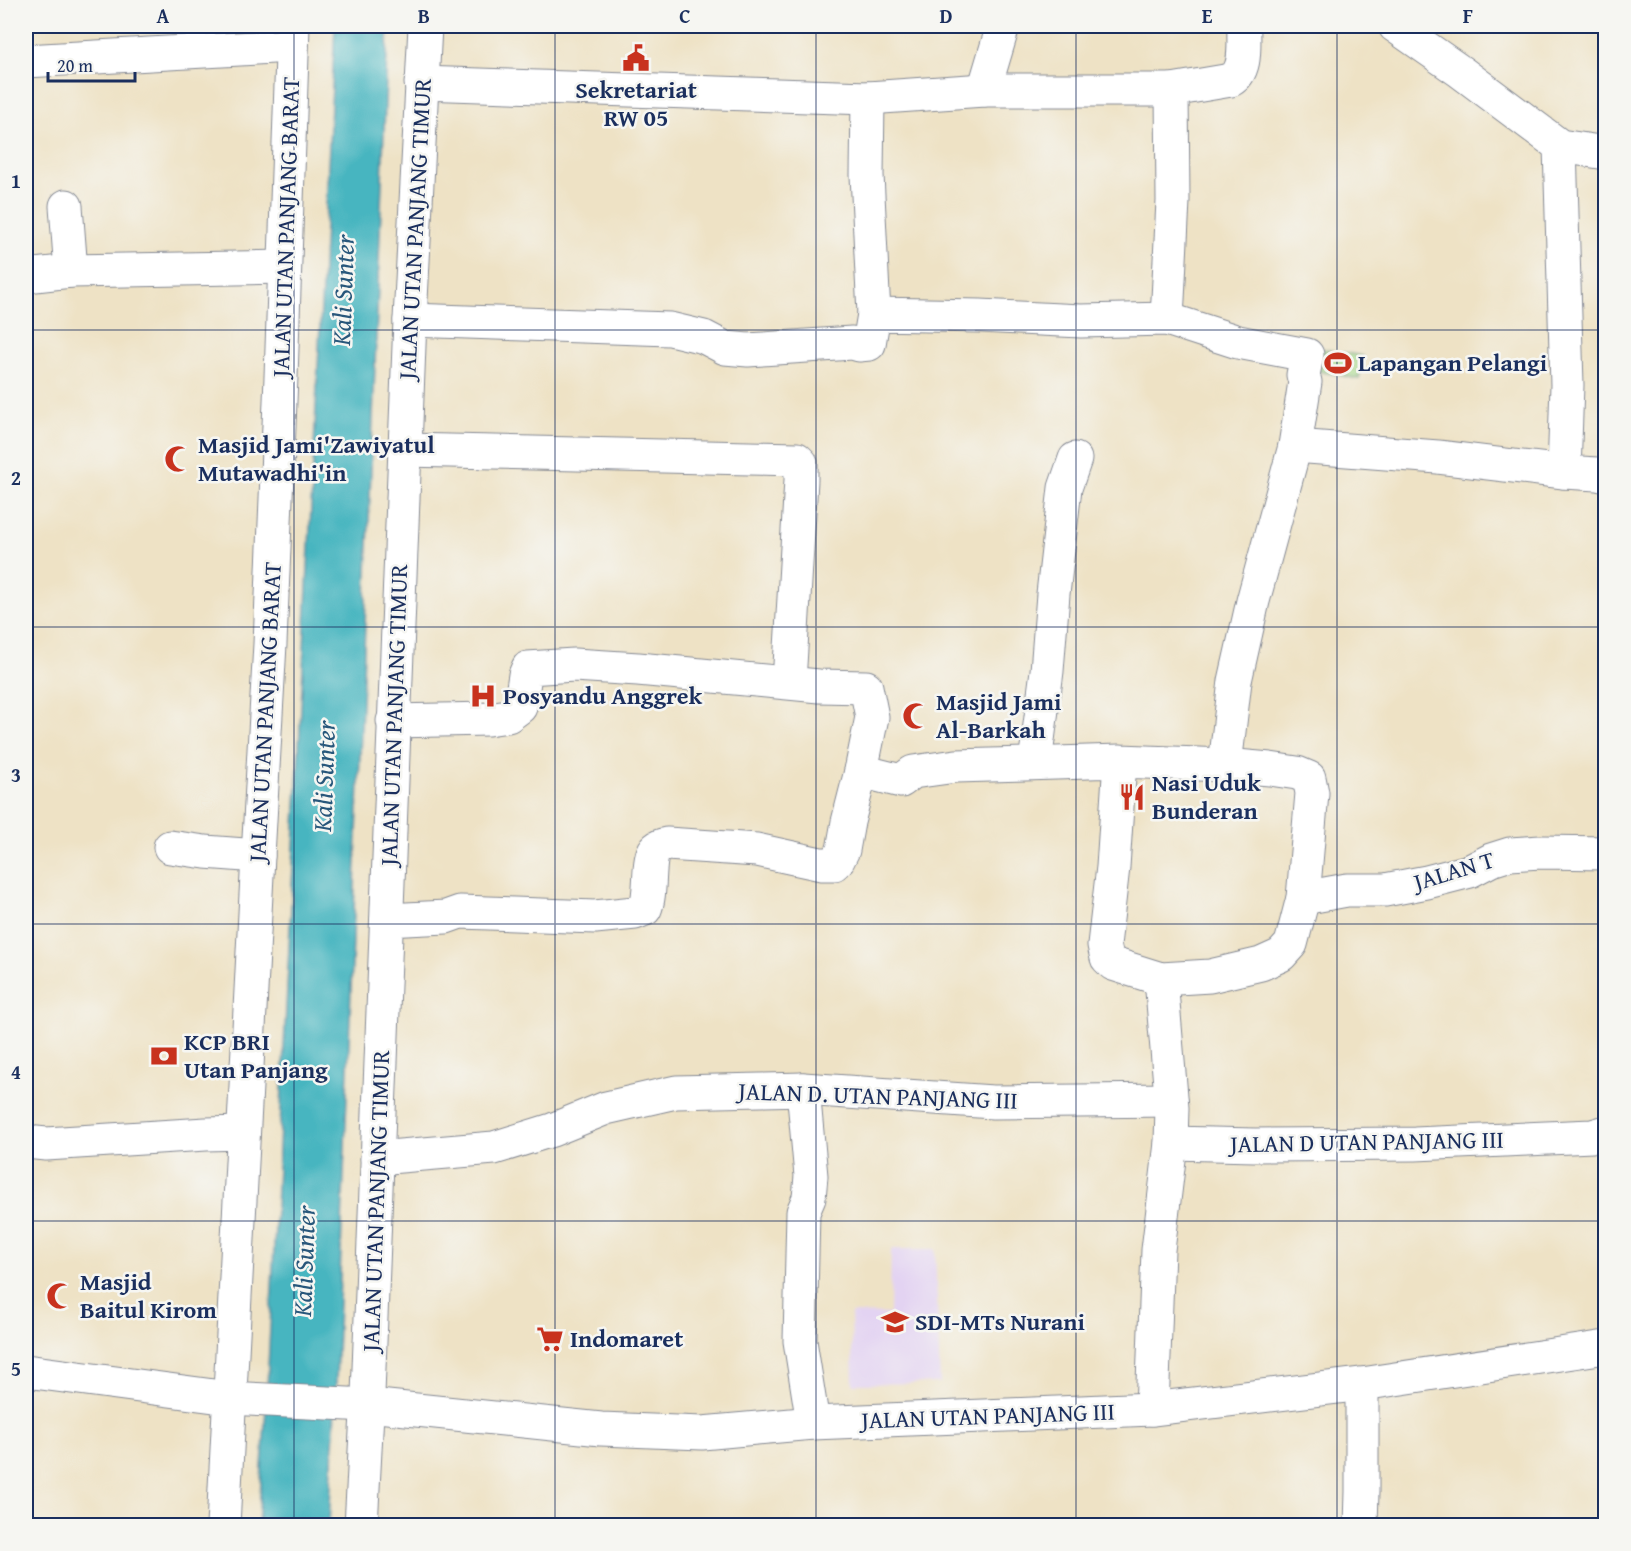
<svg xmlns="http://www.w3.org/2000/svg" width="1631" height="1551" viewBox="0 0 1631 1551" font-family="'Gentium Book Plus',serif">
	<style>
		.built { fill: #e3d3f2 }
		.pitch { fill: #a4d786; stroke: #608372; stroke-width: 1.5 }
		.water { fill: #46b5c0; stroke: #30728f; stroke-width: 1.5 }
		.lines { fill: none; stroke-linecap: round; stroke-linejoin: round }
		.street-casing { stroke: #848892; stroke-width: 35 }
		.secondary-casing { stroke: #848892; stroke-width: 35 }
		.primary-casing { stroke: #848892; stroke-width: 35 }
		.street { stroke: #fff; stroke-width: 33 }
		.secondary { stroke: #fff; stroke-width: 33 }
		.primary { stroke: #fff; stroke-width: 33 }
		.grid { fill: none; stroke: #1b2f5e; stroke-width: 1.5; stroke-opacity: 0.55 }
		.labels { text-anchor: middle; stroke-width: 5; stroke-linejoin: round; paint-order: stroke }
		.poi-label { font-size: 24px; font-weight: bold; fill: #1b2f5e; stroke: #f6f6f2; text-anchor: start }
		.street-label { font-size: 24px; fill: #1b2f5e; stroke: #f6f6f2 }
		.water-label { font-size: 26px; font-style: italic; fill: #28577b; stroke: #f6f6f2 }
		.neatline { fill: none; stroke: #1b2f5e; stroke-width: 2 }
		.grid-label { font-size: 20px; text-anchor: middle; font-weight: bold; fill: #1b2f5e }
	</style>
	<rect width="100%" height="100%" fill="#f6f6f2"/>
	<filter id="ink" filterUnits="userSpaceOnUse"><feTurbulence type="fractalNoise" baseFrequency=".0167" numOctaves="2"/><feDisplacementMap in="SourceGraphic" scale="12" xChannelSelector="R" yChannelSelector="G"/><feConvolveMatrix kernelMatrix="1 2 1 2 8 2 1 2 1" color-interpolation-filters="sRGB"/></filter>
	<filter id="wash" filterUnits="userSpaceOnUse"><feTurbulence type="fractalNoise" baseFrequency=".008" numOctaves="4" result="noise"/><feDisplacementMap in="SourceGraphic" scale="24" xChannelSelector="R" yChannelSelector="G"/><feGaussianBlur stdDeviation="1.35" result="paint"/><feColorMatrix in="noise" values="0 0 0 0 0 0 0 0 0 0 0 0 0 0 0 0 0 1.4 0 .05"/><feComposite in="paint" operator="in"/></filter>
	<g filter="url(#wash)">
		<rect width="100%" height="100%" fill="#eee2c5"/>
		<!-- built -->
		<polygon class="built" points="891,1249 935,1249 940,1383 853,1384 851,1313 890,1314"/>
		<!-- pitch -->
		<polygon class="pitch" points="1317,348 1363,356 1359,379 1313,370"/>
		<!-- water -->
		<polygon class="water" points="335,26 388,26 335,1408 329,1525 258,1526 266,1408"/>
	</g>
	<g filter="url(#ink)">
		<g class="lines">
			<defs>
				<g id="street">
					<polyline points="1395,26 1461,72 1560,146 1606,153"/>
					<polyline points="26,61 292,46"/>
					<path d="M421 83 868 98 984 90H1172L1231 80C1248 70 1243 43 1244 26"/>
					<polyline points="984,90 1003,26"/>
					<polyline points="868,98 867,175 874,314"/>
					<polyline points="1560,146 1567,385 1564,472 1597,474 1606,476"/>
					<polyline points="66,206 71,271"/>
					<polyline points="26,276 71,271 284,267"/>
					<polyline points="1167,319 1173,201 1172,90"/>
					<polyline points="410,320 670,329 704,337 725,348 748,350 852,343 859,345 869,344 874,314 980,316 1081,321 1167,319 1238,342 1307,355 1303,375 1305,382 1295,446 1253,601 1235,681 1225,765"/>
					<polyline points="1295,446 1438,457 1564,472"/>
					<polyline points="405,450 797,459 801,463 801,480 789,682"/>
					<polyline points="393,721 488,719 508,716 520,707 525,675 528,668 574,665 638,669 819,686 866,687 872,717 861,771 901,781 913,772 956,766 1120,761 1225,765 1270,769 1297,773 1309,778 1312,793 1303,898 1291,944 1281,955 1261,964 1210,976 1161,979 1113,964 1107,958 1104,945 1113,867 1120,761"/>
					<polyline points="1035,763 1047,671 1053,594 1065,488 1075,459"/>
					<polyline points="170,847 205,852 258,856"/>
					<polyline points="1303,898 1347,890 1385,890 1427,882 1470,871 1491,860 1510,854 1541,852 1606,853"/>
					<path d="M387 920 446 917 460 912 595 917 635 913 645 909C652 893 647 864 654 851 657 846 662 845 667 844L757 850 821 864H834L838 860 843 850 848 822 861 771"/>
					<polyline points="803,1089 811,1176 809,1198 803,1212 800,1341 813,1423"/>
					<polyline points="26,1142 46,1144 206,1134 243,1133"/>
					<polyline points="1171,1143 1255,1145 1415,1144 1592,1136 1606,1132"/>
					<polyline points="377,1158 494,1148 552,1130 606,1108 676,1092 803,1089 993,1102 1171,1100"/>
					<polyline points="368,1405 601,1429 702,1433 813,1423 1152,1409 1362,1384 1606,1347"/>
					<polyline points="1152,1409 1158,1250 1171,1143 1172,1108 1161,979"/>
					<polyline points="1361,1526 1362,1492 1362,1384"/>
				</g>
				<polyline id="secondary" points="26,1371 229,1398 368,1405"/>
				<g id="primary">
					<polyline points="223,1526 258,856 270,644 281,377 293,26"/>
					<polyline points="361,1526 368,1394 410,320 425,26"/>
				</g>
			</defs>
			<!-- street casing -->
			<use href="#street" class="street-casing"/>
			<!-- secondary casing -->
			<use href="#secondary" class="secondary-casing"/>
			<!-- primary casing -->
			<use href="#primary" class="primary-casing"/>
			<!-- street -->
			<use href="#street" class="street"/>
			<!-- secondary -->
			<use href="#secondary" class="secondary"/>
			<!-- primary -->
			<use href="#primary" class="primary"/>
		</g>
	</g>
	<!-- grid -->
	<path class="grid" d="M294 26V1526M555 26V1526M816 26V1526M1076 26V1526M1337 26V1526M26 330H1606M26 627H1606M26 924H1606M26 1221H1606"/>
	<!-- icons -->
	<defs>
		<symbol id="civic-bare" viewBox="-9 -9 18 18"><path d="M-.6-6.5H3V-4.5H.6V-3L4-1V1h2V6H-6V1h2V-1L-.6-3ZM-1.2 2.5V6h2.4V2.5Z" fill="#c8321e" stroke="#f6f6f2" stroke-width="2.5" paint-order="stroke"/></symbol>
		<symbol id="stadium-bare" viewBox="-9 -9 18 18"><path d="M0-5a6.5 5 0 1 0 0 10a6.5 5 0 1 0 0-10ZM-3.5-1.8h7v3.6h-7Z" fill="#c8321e" stroke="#f6f6f2" stroke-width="2.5" paint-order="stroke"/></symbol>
		<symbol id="mosque-bare" viewBox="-9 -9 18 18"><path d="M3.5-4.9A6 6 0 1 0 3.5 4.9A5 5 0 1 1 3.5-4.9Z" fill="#c8321e" stroke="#f6f6f2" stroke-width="2.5" paint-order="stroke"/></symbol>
		<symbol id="hospital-bare" viewBox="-9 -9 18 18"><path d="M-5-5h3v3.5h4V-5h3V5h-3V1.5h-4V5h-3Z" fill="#c8321e" stroke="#f6f6f2" stroke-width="2.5" paint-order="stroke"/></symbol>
		<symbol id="restaurant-bare" viewBox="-9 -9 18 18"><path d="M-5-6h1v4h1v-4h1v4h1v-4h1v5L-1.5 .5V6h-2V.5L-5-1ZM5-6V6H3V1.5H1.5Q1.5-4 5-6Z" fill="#c8321e" stroke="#f6f6f2" stroke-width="2.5" paint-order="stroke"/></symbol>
		<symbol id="bank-bare" viewBox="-9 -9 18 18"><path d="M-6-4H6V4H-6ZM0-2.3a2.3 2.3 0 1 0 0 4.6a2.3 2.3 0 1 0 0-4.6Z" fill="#c8321e" stroke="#f6f6f2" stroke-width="2.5" paint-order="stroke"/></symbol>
		<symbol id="school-bare" viewBox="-9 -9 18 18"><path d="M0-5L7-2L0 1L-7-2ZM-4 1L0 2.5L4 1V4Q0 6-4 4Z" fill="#c8321e" stroke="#f6f6f2" stroke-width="2.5" paint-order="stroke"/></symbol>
		<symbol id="supermarket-bare" viewBox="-9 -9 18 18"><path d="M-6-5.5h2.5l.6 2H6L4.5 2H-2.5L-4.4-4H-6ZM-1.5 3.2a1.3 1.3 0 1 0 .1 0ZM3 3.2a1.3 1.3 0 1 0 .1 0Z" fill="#c8321e" stroke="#f6f6f2" stroke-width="2.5" paint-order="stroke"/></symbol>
	</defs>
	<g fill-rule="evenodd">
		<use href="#civic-bare" x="617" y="39" width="38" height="38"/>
		<use href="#stadium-bare" x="1319" y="344" width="38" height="38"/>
		<use href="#mosque-bare" x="159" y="440" width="38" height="38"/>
		<use href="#hospital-bare" x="464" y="677" width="38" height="38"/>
		<use href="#mosque-bare" x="897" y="697" width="38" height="38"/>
		<use href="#restaurant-bare" x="1113" y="778" width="38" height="38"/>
		<use href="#bank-bare" x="145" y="1037" width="38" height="38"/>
		<use href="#mosque-bare" x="41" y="1277" width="38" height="38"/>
		<use href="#school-bare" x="876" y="1303" width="38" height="38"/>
		<use href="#supermarket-bare" x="531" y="1320" width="38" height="38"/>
	</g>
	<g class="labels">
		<!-- poi labels -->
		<g class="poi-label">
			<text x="636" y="98" text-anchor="middle">Sekretariat<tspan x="636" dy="28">RW 05</tspan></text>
			<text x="1358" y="371">Lapangan Pelangi</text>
			<text x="198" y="453">Masjid Jami'Zawiyatul<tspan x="198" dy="28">Mutawadhi'in</tspan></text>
			<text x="503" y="704">Posyandu Anggrek</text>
			<text x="936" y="710">Masjid Jami<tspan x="936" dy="28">Al-Barkah</tspan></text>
			<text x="1152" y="791">Nasi Uduk<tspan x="1152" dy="28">Bunderan</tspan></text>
			<text x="184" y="1050">KCP BRI<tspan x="184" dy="28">Utan Panjang</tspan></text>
			<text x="80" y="1290">Masjid<tspan x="80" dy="28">Baitul Kirom</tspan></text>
			<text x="915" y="1330">SDI-MTs Nurani</text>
			<text x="570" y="1347">Indomaret</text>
		</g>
		<!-- street labels -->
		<g class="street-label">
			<text transform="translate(286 227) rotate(-88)" y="8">JALAN UTAN PANJANG BARAT</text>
			<text transform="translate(415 229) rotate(-87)" y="8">JALAN UTAN PANJANG TIMUR</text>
			<text transform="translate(265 712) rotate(-87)" y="8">JALAN UTAN PANJANG BARAT</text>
			<text transform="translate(394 715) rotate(-88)" y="8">JALAN UTAN PANJANG TIMUR</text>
			<text transform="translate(1454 871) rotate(-17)" y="8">JALAN T</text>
			<text transform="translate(878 1096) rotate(2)" y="8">JALAN D. UTAN PANJANG III</text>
			<text transform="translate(1367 1142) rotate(-1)" y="8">JALAN D UTAN PANJANG III</text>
			<text transform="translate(376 1201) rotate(-88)" y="8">JALAN UTAN PANJANG TIMUR</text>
			<text transform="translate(988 1416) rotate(-2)" y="8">JALAN UTAN PANJANG III</text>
		</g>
		<!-- water labels -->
		<g class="water-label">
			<text transform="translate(343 290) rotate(-88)" y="9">Kali Sunter</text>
			<text transform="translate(324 776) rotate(-88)" y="9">Kali Sunter</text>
			<text transform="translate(304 1261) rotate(-88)" y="9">Kali Sunter</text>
		</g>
	</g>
	<!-- margin -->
	<rect width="1631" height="1551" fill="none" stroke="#f6f6f2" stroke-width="66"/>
	<!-- scale -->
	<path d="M48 72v9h87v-9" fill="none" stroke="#1b2f5e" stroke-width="3"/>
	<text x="57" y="72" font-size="18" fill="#1b2f5e" stroke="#f6f6f2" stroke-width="4.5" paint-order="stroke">20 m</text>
	<rect x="33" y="33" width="1565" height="1485" class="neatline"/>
	<g class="grid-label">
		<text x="163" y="23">A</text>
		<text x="424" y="23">B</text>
		<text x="685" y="23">C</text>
		<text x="946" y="23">D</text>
		<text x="1207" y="23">E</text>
		<text x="1468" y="23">F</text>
		<text x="16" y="188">1</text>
		<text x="16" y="485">2</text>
		<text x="16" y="782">3</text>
		<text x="16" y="1079">4</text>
		<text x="16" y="1376">5</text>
	</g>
</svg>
